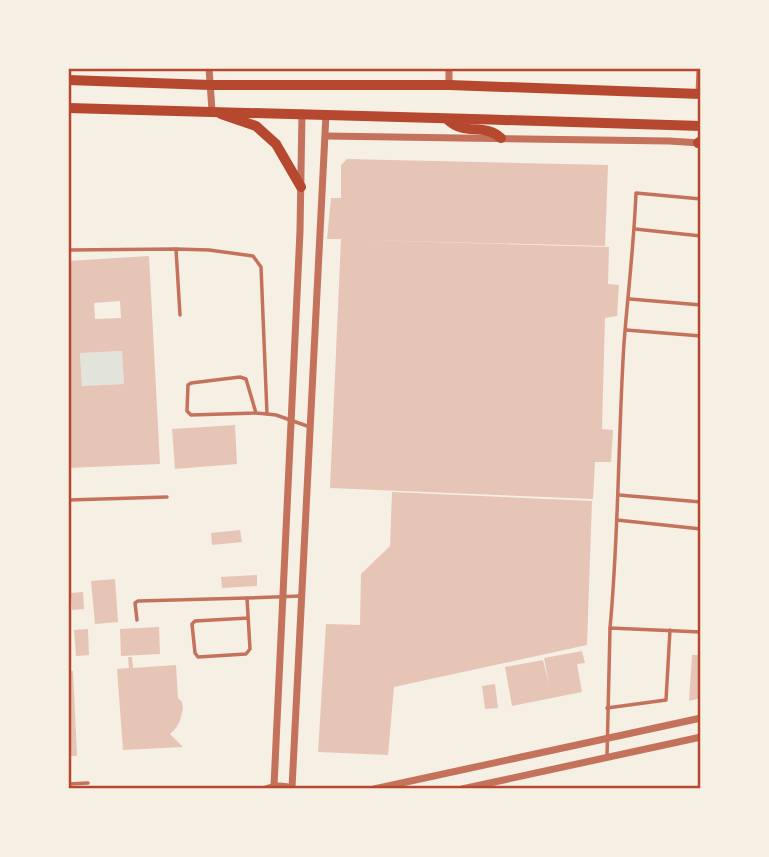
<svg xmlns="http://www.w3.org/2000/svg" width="769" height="857" viewBox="0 0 769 857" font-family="'Exo 2',sans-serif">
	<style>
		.green { fill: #e2e4dc }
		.building { fill: #e6c5b7; fill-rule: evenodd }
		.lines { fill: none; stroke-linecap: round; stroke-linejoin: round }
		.service { stroke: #c5725c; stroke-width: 3.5 }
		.minor { stroke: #c5725c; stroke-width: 7 }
		.primary { stroke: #b5482f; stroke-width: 10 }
		.neatline { fill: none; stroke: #b5482f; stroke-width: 2.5 }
	</style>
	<rect width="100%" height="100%" fill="#f6efe4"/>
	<!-- green -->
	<polygon class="green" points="122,351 124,384 82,386 80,353"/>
	<!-- building -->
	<g class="building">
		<polygon points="347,159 608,165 605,246 362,240 609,247 608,284 619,285 617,316 605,318 602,429 613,430 611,462 595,462 593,499 330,488 341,239 327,239 331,198 341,198 341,165"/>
		<path d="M149 256 160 464 68 468V261ZM120 301 121 318 95 319 94 303ZM122 351 124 384 82 386 80 353Z"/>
		<polygon points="235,425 237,464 175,469 172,429"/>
		<polygon points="392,492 592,501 587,645 394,687 388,755 318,752 326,624 360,625 361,574 390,546"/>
		<polygon points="240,530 242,542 212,545 211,533"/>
		<polygon points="257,575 257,586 222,588 221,577"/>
		<polygon points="115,579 118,622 95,624 91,581"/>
		<polygon points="83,592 84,609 72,610 71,593"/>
		<polygon points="159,627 160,654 121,656 120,629"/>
		<polygon points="88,629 89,655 76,656 74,630"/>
		<polygon points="582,651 585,663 577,664 582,692 512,706 505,667 543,660 549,684 544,658"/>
		<polygon points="692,655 701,655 701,698 689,701"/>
		<polygon points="128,657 132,657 133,668 176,665 178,698 182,702 183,708 180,721 176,728 170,734 183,747 123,750 117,669 129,668"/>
		<polygon points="68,671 73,671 77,756 68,756"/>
		<polygon points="495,684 498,708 485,709 482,686"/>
	</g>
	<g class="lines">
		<!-- service -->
		<g class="service">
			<polyline points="635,229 701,236"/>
			<polyline points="176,249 180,315"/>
			<polyline points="68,250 176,249 209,250 253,256 261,267 267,414 256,413 191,415 187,411 188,385 191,383 240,377 246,379 256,413"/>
			<polyline points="630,299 701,305"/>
			<polyline points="626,330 701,336"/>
			<polyline points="267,414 276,415 310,427"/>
			<polyline points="619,495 701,502"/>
			<polyline points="68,500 167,497"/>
			<polyline points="617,520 701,529"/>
			<polyline points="248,618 195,621 192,624 195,653 198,657 246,654 250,649 247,598 301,596"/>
			<polyline points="137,620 135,603 138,601 247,598"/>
			<path d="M610 628C619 533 618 438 624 343 628 293 634 243 636 193L701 199"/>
			<polyline points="607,708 666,700 670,630"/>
			<polyline points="607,757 610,628 701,632"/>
			<polyline points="68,784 88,783"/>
		</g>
		<!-- minor -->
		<g class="minor">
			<polyline points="209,68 212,111"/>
			<polyline points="449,85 449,68"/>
			<polyline points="699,94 700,68"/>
			<polyline points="326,136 669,141 700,143"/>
			<polyline points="274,786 300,231 302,113"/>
			<polyline points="292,788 326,114"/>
			<path d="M266 789C275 785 284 785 294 789"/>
			<polyline points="374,789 701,718"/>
			<polyline points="462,789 701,737"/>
		</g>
		<!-- primary -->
		<g class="primary">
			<polyline points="68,80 210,85 449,85 701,94"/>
			<path d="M68 108C279 112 490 120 701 126"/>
			<polyline points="221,114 256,126 276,144 301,187"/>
			<path d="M447 119C466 137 482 122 501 138"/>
			<polyline points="698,143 701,141"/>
		</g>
	</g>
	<!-- border -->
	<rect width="769" height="857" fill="none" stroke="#f6efe4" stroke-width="140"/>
	<rect x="70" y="70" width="629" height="717" class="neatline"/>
</svg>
